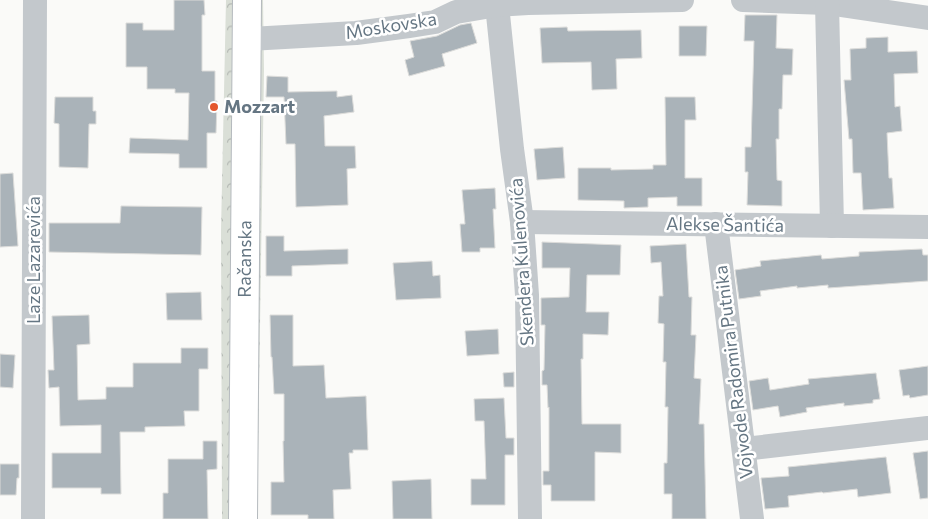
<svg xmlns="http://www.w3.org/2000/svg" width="928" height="519" viewBox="0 0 928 519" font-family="Commissioner,sans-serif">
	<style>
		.forest { fill: url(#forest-crowns) }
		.building { fill: #aab3b9; stroke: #dcdcda }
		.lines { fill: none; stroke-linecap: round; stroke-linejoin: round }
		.major-casing { stroke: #b5babe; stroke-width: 30 }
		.minor { stroke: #c3c8cc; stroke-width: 24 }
		.major { stroke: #fff; stroke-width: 28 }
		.poi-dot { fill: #e4572e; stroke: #fff; stroke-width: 2 }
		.labels { text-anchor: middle; stroke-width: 5; stroke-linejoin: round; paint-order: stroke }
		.street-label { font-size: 18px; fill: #657683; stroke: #fff }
		.poi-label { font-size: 18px; font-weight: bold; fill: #657683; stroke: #fff; text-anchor: start }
	</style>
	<defs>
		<pattern id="forest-crowns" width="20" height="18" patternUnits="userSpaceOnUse" patternTransform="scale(1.25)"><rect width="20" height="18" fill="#dadfd7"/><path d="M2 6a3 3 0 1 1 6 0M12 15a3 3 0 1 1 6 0" fill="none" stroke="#b4b9b4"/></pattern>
	</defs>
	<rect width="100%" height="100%" fill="#fafaf8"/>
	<!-- forest -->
	<polygon class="forest" points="226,0 263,0 264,70 257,519 222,519 221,230"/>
	<!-- building -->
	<g class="building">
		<polygon points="174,0 204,0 205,15 202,15 202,71 215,71 215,101 217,101 216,133 207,133 207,168 179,168 179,154 129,153 130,138 188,140 189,93 175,93 175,89 147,89 147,67 126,67 126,23 143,23 143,30 174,30"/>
		<polygon points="745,15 777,15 776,48 793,49 792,75 783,75 782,109 779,109 779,139 776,139 777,180 782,181 782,206 747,205 748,172 745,172 745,147 751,147 754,41 744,41"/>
		<polygon points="471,23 477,43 442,54 445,66 409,76 405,60 414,57 410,41 437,36 460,25"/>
		<polygon points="679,26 707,26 706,56 679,56"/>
		<polygon points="567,27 568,31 641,30 642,58 616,59 617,89 592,90 591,62 542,63 540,28"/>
		<polygon points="888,37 888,52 917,51 918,73 894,74 895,107 900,106 902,131 887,133 889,178 892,178 894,208 863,210 861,173 853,173 852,139 849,139 844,80 851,80 850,49 866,48 866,38"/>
		<polygon points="267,76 288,77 288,92 337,91 337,97 352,95 354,112 324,116 325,146 355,146 356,168 347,169 348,205 296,207 295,144 286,144 284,97 266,97"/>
		<polygon points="55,97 93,97 93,111 96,111 96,124 89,124 88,168 59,167 59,124 54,123"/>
		<polygon points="665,97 695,97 696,120 685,120 685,178 702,178 702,206 677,206 677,197 648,198 648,207 624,208 624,201 578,200 578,168 611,168 611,170 653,169 653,165 666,165"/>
		<polygon points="563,147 565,178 537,180 534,149"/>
		<polygon points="13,173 18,246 0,247 0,174"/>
		<polygon points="495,188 496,209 493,209 495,248 480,248 480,252 462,252 460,224 465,224 462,190"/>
		<polygon points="121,206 202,207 201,255 49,252 49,223 120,223"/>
		<polygon points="266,236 284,236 284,251 348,249 348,264 292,266 292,276 266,276"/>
		<polygon points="542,242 621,245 620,275 587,275 586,312 609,312 608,335 583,334 583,359 581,359 582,424 621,424 621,453 595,452 595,501 551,501 551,485 543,485 543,471 549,471 549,407 548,408 547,385 542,385 542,371 544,370 545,325 541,325 541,298 569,297 570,268 542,268"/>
		<polygon points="686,244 689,297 692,297 691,335 696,335 694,378 701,379 699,424 704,424 706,519 672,519 672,494 664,494 664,463 667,463 668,407 665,407 666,362 663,362 664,324 658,323 659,296 663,296 661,262 651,263 650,246"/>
		<polygon points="922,249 923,255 928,255 928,281 828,288 828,285 797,288 797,286 760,291 761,296 739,299 735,270 761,266 760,261 821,255 822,259 859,256 859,252"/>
		<polygon points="432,261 433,276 440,275 441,298 396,300 393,263"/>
		<polygon points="201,292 202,320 167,320 166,293"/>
		<polygon points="89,315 90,344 77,345 78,400 106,399 106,387 133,387 133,363 181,363 181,348 208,348 208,369 199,369 199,411 184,411 185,426 145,427 145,432 120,432 121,494 101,494 101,488 52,488 52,453 101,453 101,425 60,426 59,387 49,388 48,370 54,370 52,316"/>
		<polygon points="270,315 293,315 293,366 324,365 326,398 366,396 368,450 353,450 353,453 349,453 351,489 333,490 334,519 308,519 308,515 271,515 271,482 284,482 283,441 284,441 284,394 274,394 272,357 271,357"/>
		<polygon points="498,329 499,354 467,356 465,331"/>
		<polygon points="0,354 15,355 13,388 0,387"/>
		<polygon points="928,366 928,395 910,398 909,395 903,396 899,370"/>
		<polygon points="514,372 514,387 504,387 503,373"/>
		<polygon points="876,373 880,399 873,400 873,403 844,406 844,403 806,408 807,412 780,417 778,406 753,410 749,381 768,378 770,390 809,384 808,379"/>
		<polygon points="504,398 506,438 514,438 514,455 505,455 505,505 471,505 471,479 486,479 484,421 475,421 474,399"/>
		<polygon points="203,441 217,441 217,469 207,470 208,519 163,519 163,493 168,493 168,459 203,459"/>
		<polygon points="928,451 928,498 920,499 913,453"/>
		<polygon points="886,457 891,493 858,497 857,489 823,493 822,492 788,496 789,507 765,509 761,478 789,476 788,467"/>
		<polygon points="0,464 19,464 19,478 17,478 16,495 0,495"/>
		<polygon points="431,479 432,519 393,519 392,481"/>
	</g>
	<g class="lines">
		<defs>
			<g id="major">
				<path id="s1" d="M243 519 247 0"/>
			</g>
		</defs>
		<!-- major casing -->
		<use href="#major" class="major-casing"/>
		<!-- minor -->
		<g class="minor">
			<polyline points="743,0 827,3 928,18"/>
			<polyline points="827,3 832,226"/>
			<polyline points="497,5 512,149 522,222 527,295 530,519"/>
			<polyline points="248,39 356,33 409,26 435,22 456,12 497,5 528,3 682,0"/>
			<polyline points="522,222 928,227"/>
			<polyline points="716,224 752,519"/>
			<polyline points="744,449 928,428"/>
			<polyline points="33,519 35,0"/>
		</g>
		<!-- major -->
		<use href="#major" class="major"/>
	</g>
	<!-- markers -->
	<circle class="poi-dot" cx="214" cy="107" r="5"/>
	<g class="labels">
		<!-- street labels -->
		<g class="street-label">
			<text transform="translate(391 26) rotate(-9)" y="6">Moskovska</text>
			<text transform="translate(725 225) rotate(1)" y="6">Alekse Šantića</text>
			<text transform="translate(34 260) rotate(-90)" y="6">Laze Lazarevića</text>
			<text dy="6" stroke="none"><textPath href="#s1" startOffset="260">Račanska</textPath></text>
			<text transform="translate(522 262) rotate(-94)" y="6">Skendera Kulenovića</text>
			<text transform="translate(734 372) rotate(-97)" y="6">Vojvode Radomira Putnika</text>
		</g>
		<!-- poi labels -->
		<g class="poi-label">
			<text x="224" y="113">Mozzart</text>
		</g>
	</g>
</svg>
